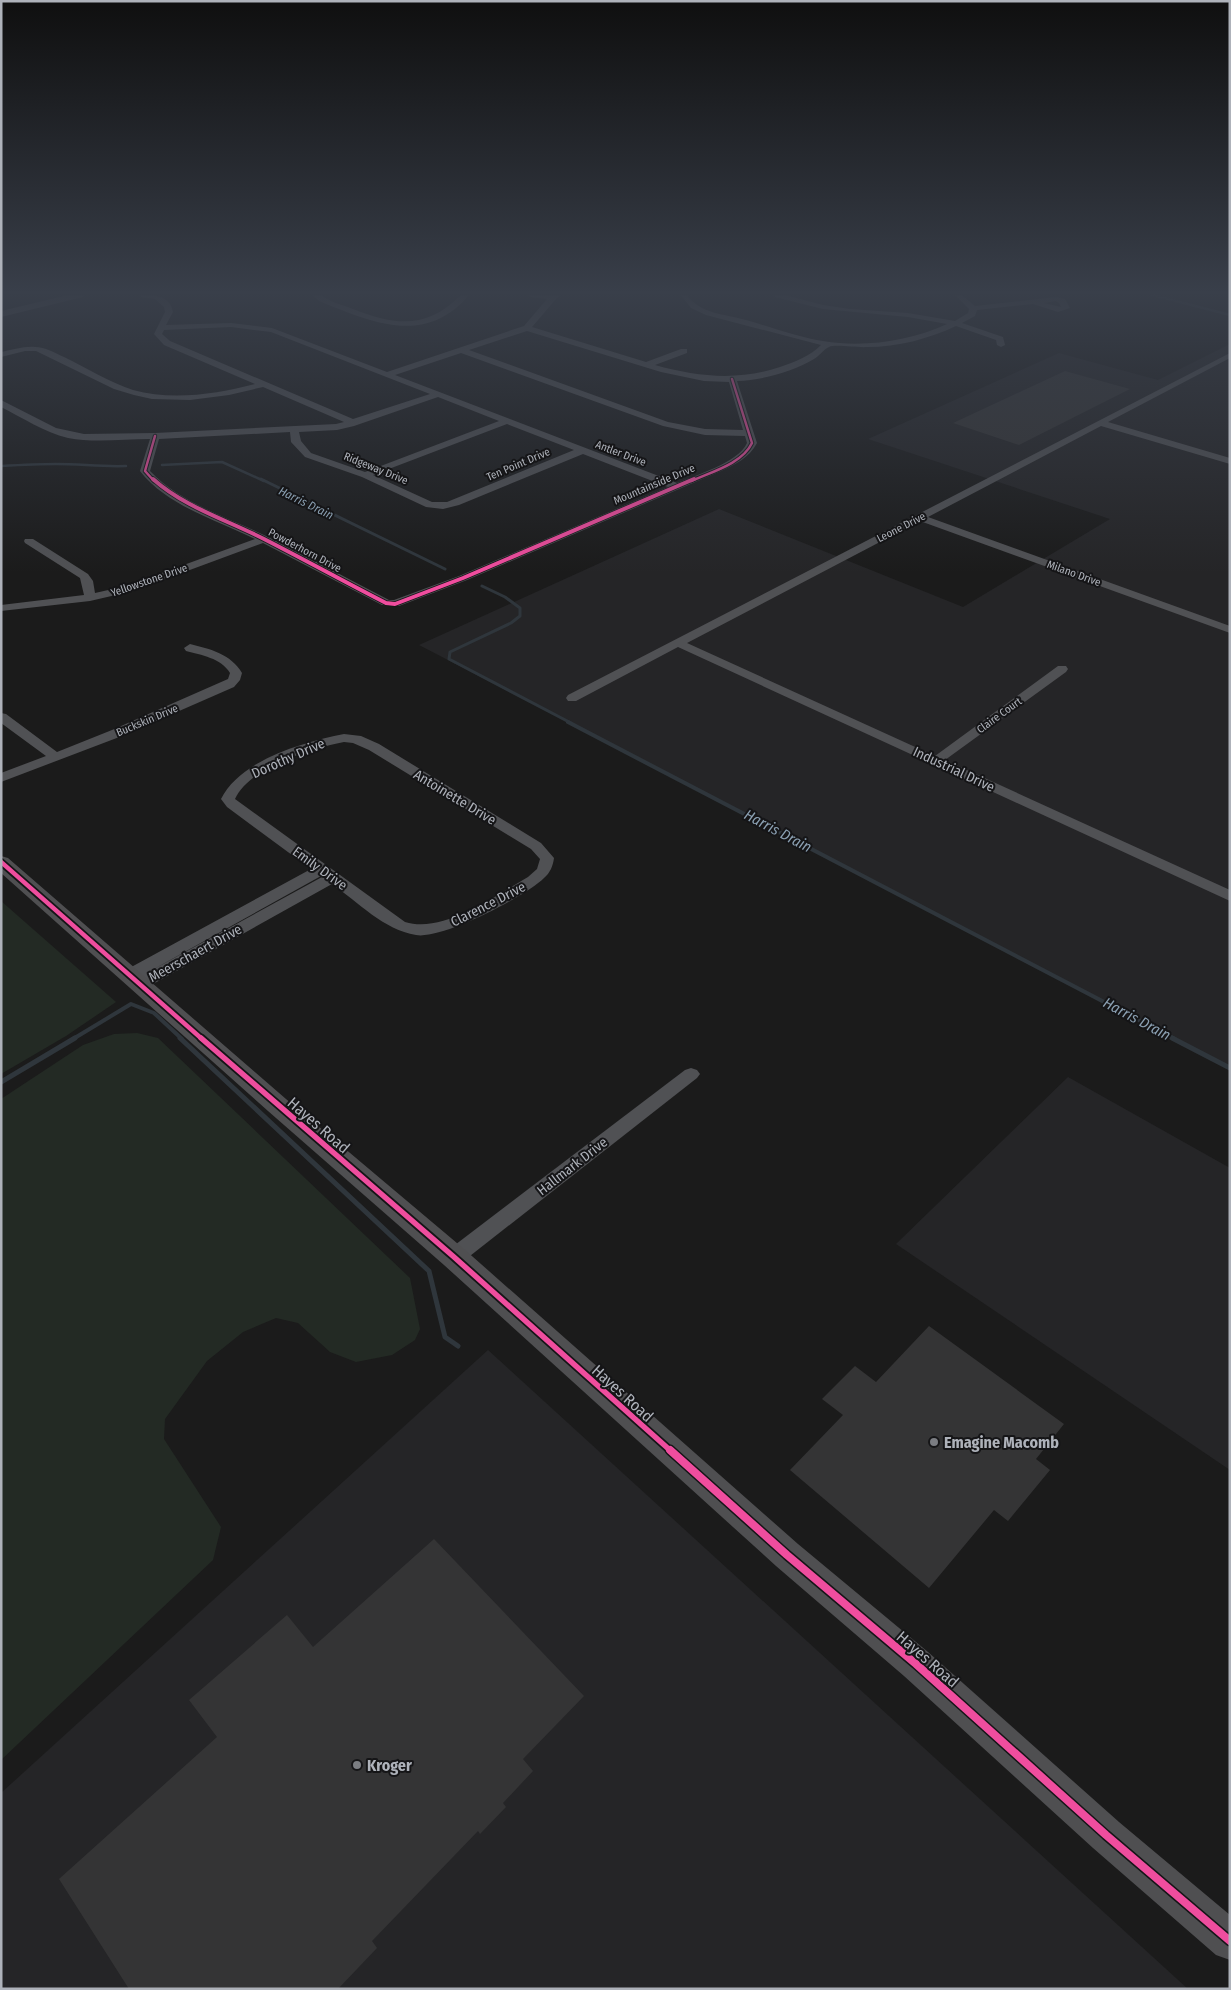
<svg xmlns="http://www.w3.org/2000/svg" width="1231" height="1990" viewBox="0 0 1231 1990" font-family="'Fira Sans Condensed',sans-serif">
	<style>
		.built { fill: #252527 }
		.green { fill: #232a24 }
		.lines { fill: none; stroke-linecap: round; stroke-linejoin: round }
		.stream-far3 { stroke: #2f363c; stroke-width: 2.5 }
		.stream-far2 { stroke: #2f363c; stroke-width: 3 }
		.stream-far1 { stroke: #2f363c; stroke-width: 4 }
		.stream { stroke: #2f363c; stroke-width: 5 }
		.building { fill: #343435 }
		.street { fill: #505154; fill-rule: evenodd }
		.secondary { fill: #4f4f51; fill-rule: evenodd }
		.cycleway-far4-casing { stroke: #151517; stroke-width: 4.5 }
		.cycleway-far3-casing { stroke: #151517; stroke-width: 5.5 }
		.cycleway-far2-casing { stroke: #151517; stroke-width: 8 }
		.cycleway-far1-casing { stroke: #151517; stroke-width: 9 }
		.cycleway-casing { stroke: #151517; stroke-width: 11 }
		.cycleway-far4 { stroke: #ef4d9e; stroke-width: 2.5 }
		.cycleway-far3 { stroke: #ef4d9e; stroke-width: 4 }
		.cycleway-far2 { stroke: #ef4d9e; stroke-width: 4.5 }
		.cycleway-far1 { stroke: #ef4d9e; stroke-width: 5.5 }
		.cycleway { stroke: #ef4d9e; stroke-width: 8 }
		.poi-dot { fill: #7b7d82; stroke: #151517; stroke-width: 2 }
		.labels { text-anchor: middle; stroke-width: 4; stroke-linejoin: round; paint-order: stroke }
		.far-street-label { font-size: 11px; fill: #aeb2ba; stroke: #151517 }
		.far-water-label { font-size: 12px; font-style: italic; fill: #8a9fb1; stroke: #151517 }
		.street-label { font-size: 14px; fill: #aeb2ba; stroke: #151517 }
		.water-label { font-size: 15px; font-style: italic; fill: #8a9fb1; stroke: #151517 }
		.near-street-label { font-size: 16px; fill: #aeb2ba; stroke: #151517 }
		.near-poi-label { font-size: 16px; font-weight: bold; fill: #aeb2ba; stroke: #151517; text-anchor: start }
	</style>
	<rect width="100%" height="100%" fill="#1b1b1b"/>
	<!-- built -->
	<g class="built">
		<polygon points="1230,344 1230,1067 419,645 719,509 963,607 1110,519 868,439 1059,353 1158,380"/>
		<polygon points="1068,1077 1230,1168 1230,1470 896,1244"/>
		<polygon points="488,1350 1188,1989 1,1989 1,1793"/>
	</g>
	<!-- green -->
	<g class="green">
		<polygon points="1,901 116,1002 66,1036 1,1074"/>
		<polygon points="137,1033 158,1038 410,1278 420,1329 415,1340 392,1355 356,1362 330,1352 298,1323 276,1318 243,1332 207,1361 165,1419 164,1439 221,1527 213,1560 1,1760 1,1099 83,1045 114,1034"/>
	</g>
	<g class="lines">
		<!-- stream-far3 -->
		<g class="stream-far3">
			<polyline points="1153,295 1230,315"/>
			<polyline points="162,465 222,462 264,481"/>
			<path d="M1 466C19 465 38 464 56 464 80 464 102 467 126 466"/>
		</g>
		<!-- stream-far2 -->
		<g class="stream-far2">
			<polyline points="261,479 445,569"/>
			<polyline points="482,586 505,597 520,608 520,616 511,623 450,652 449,659 571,723"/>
		</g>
		<!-- stream-far1 -->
		<g class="stream-far1">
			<polyline points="568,722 1175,1039"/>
			<polyline points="73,1039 131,1004 154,1013 182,1039"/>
		</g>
		<!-- stream -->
		<g class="stream">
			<polyline points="180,1038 429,1271 445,1337 458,1346"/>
			<polyline points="1172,1038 1230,1068"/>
			<polyline points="1,1082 75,1038"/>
		</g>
	</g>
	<!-- building -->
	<g class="building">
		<polygon points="1065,371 1130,389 1019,445 953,423"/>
		<polygon points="929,1326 1064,1424 1036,1459 1050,1470 1008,1521 994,1510 929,1588 790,1470 843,1415 822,1399 855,1366 876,1382"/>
		<polygon points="434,1539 584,1696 523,1759 533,1771 503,1803 506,1807 480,1834 478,1831 372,1941 377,1948 338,1989 129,1989 59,1879 217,1737 189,1700 287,1615 313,1647"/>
	</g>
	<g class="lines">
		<!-- street -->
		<g class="street">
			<path d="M141 295C154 295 170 295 173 312L166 325 231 323 272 328 387 372 524 326 547 299 531 297 528 295H561L556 299 532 327 646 362 681 349H687V353L655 365C698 377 738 381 780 367 795 362 810 356 821 345L706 315 691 308 681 295H687C700 314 725 314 746 320 771 327 797 337 823 341 864 348 910 341 947 324L908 317 823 309 775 297V295H785L823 305 850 309 908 313 955 321 968 313 969 309 955 295H962L975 306 1056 297 1065 299 1070 308 1058 312 1033 304 977 310 975 316 962 323 1003 337 1005 345 1001 347 997 345 996 340 956 326C928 339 898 347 867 347 859 348 835 344 829 347 824 349 819 356 814 359 792 372 763 380 737 381L757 443C749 458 736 464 721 471L467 580 399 606 382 605 263 543 133 591 90 601 1 611V605L84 595 80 578 25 543 24 541 25 539H33L88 574 93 581 95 593 126 586 255 539C217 520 167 506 140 471L150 439C123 439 94 443 68 438 44 432 23 418 1 407V400L56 428 84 434 155 433 336 424 344 422 263 387 229 395 190 400 152 399 134 395 114 389 36 351H25L1 357V352C12 350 24 346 35 347 45 347 55 353 64 357 87 368 109 382 133 390 172 401 217 394 255 384L164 345 154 334 165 312 164 307 155 299 141 297ZM1056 301 1059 303 1061 307 1044 303ZM231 327 271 332 430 394 353 419 170 341 162 334 164 330ZM527 331 661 372 704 381 729 382 743 430 705 429 668 422 469 350ZM461 353 663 426 705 435 745 436 747 443C738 463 696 475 677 483L395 375ZM438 397 499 421 365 472 311 453 301 441 299 432 337 430 354 426ZM507 424 574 450 447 502H432L373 475ZM290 432 291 442 305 457 362 477 426 507 443 509 459 505 583 454 668 487 459 576 394 600H389C348 579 307 556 266 536 227 517 180 503 150 471L159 439Z"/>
			<path d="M313 295H321C330 302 343 305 353 309 396 326 427 329 461 295H469C425 347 371 322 319 301Z"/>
			<polygon points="1230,353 1230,358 1108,422 1230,458 1230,464 1101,426 928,517 1230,626 1230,633 920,521 687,643 935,756 1058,666 1066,666 1068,669 1066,672 945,760 1230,890 1230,901 678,647 576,701 568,701 566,698 568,695"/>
			<path d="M190 644C210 649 231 654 242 673L240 680 234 687 122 736 1 782V773L46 756 1 723V713L6 714 57 752 112 730 228 679 230 673C221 658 201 655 186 651L184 648Z"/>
			<path d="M344 734 361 736 379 744 541 843 554 858C553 866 550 873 544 878 526 896 442 940 416 935 384 930 358 902 332 884L146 988 140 989 134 988 132 984 134 980 322 877 321 876 136 979 130 980 124 979 122 975 124 971 311 869 227 807 221 799C240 760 304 742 344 734ZM344 742 353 743 369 750 531 849 540 859 537 869 528 877C495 896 444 934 405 922L235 799C250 767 312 748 344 742Z"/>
			<polygon points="691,1068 697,1070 700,1074 697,1078 461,1263 454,1265 447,1263 444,1257 447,1251 685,1070"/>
		</g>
		<!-- secondary -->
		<g class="secondary">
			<polygon points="68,295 84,295 83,297 1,317 1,311"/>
			<polygon points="1,856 8,858 286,1099 464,1249 798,1544 928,1652 1119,1822 1230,1915 1230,1960 1216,1955 1093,1848 904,1676 776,1566 444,1265 268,1111 1,873"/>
		</g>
		<defs>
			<g id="cycleway-far4">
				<polyline points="154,481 145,471 155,436"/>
				<path d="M691 481C711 472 742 464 752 443L732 379"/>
			</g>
			<path id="cycleway-far3" d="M153 479C184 507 227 520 264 539 305 560 345 582 386 603L395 604 463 578 694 479"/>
			<polyline id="cycleway-far2" points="1,862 202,1039"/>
			<polyline id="cycleway-far1" points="201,1038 454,1257 672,1452"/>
			<polyline id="cycleway" points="670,1450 787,1555 916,1664 1106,1835 1230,1941"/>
		</defs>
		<!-- cycleway-far4 casing -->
		<use href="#cycleway-far4" class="cycleway-far4-casing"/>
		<!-- cycleway-far3 casing -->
		<use href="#cycleway-far3" class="cycleway-far3-casing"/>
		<!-- cycleway-far2 casing -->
		<use href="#cycleway-far2" class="cycleway-far2-casing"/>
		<!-- cycleway-far1 casing -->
		<use href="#cycleway-far1" class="cycleway-far1-casing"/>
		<!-- cycleway casing -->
		<use href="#cycleway" class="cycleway-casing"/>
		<!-- cycleway-far4 -->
		<use href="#cycleway-far4" class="cycleway-far4"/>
		<!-- cycleway-far3 -->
		<use href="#cycleway-far3" class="cycleway-far3"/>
		<!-- cycleway-far2 -->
		<use href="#cycleway-far2" class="cycleway-far2"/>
		<!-- cycleway-far1 -->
		<use href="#cycleway-far1" class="cycleway-far1"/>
		<!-- cycleway -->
		<use href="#cycleway" class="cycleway"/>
	</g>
	<!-- sky -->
	<linearGradient id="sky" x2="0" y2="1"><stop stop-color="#0f0f0f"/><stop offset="0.51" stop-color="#393f4a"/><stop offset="1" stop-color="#393f4a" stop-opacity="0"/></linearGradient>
	<rect width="1231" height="573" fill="url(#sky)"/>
	<!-- markers -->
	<g class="poi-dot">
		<circle cx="934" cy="1442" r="5"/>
		<circle cx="357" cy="1765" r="5"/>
	</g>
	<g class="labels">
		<!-- far-street labels -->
		<g class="far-street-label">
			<text transform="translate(621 453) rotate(21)" y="4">Antler Drive</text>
			<text transform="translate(518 464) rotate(-23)" y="4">Ten Point Drive</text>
			<text transform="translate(376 468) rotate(22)" y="4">Ridgeway Drive</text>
			<text transform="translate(654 484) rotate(-23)" y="4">Mountainside Drive</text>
			<text transform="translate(901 527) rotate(-27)" y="4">Leone Drive</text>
			<text transform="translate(305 550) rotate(28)" y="4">Powderhorn Drive</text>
			<text transform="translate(1074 573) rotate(20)" y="4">Milano Drive</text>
			<text transform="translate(149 580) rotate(-19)" y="4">Yellowstone Drive</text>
			<text transform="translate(999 715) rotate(-36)" y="4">Claire Court</text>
			<text transform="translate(147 720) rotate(-23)" y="4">Buckskin Drive</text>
		</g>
		<!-- far-water labels -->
		<g class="far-water-label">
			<text transform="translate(306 503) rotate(26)" y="4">Harris Drain</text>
		</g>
		<!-- street labels -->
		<g class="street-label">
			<text transform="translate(288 758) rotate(-24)" y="5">Dorothy Drive</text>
			<text transform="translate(954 769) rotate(25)" y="5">Industrial Drive</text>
			<text transform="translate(455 797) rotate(31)" y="5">Antoinette Drive</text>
			<text transform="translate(320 868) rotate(36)" y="5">Emily Drive</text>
			<text transform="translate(488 904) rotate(-27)" y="5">Clarence Drive</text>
			<text transform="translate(195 953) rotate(-29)" y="5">Meerschaert Drive</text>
			<text transform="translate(572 1166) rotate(-38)" y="5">Hallmark Drive</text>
		</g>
		<!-- water labels -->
		<g class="water-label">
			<text transform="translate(778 831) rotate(28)" y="5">Harris Drain</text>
			<text transform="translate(1137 1019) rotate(28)" y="5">Harris Drain</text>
		</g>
		<!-- near-street labels -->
		<g class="near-street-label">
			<text transform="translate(319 1125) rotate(41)" y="6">Hayes Road</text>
			<text transform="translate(623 1393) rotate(42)" y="6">Hayes Road</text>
			<text transform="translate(928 1659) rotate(41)" y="6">Hayes Road</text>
		</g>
		<!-- near-poi labels -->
		<g class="near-poi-label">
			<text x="944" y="1448">Emagine Macomb</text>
			<text x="367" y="1771">Kroger</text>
		</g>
	</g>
	<!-- border -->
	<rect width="1231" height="1990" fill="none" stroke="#aeb2ba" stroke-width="5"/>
</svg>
